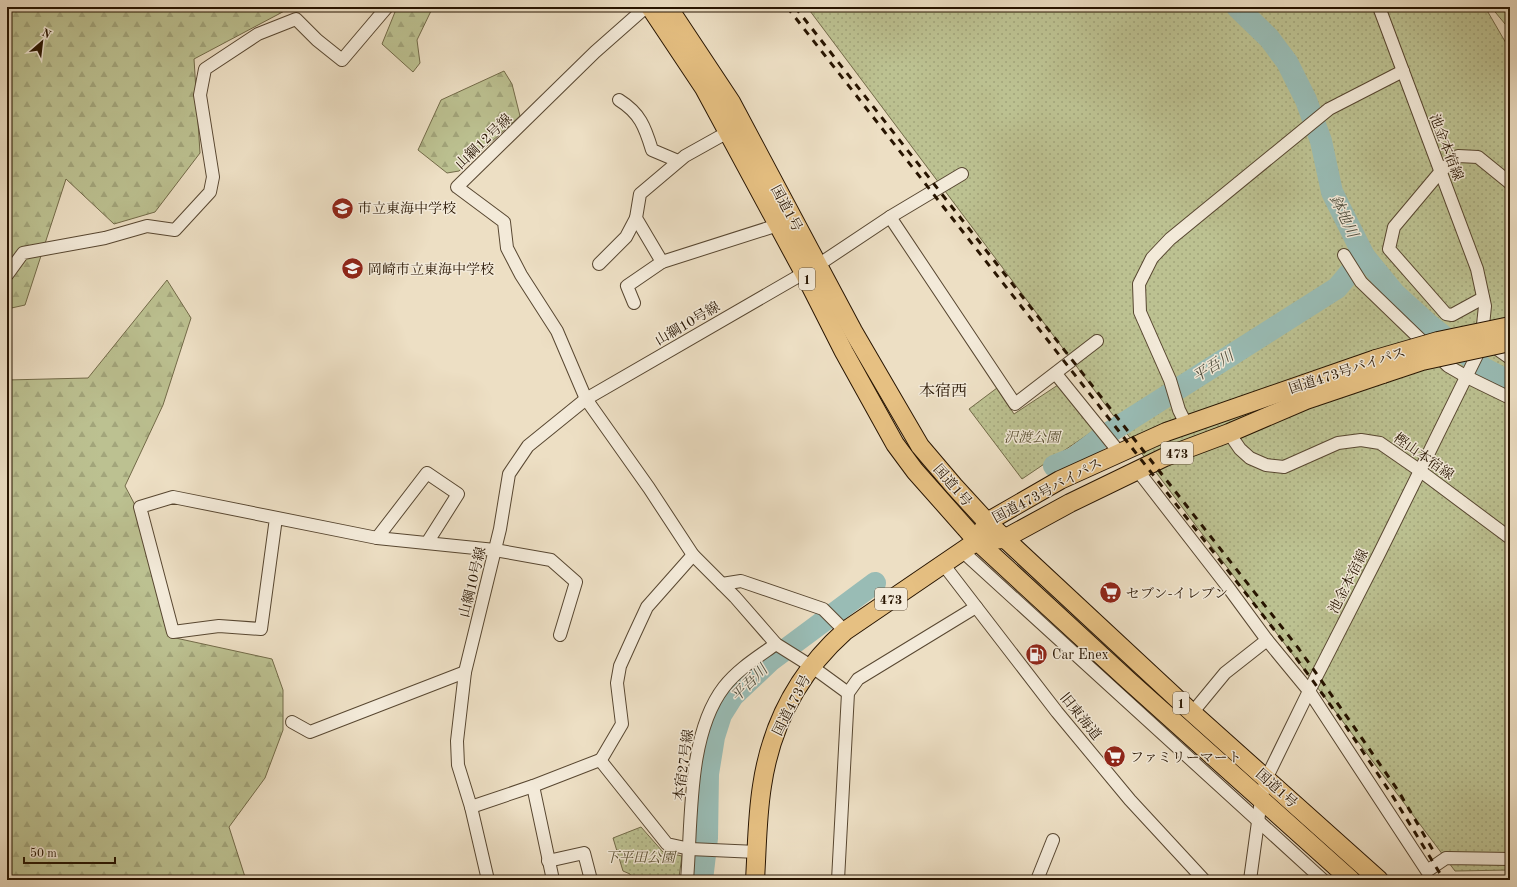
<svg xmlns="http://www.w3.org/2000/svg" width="1517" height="887" viewBox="0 0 1517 887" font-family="'Old Standard TT','Noto Serif JP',serif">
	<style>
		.grass { fill: url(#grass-dots); stroke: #726a48 }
		.forest { fill: url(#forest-firs); stroke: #726a48 }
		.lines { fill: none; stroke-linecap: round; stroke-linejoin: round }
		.river { stroke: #99bcb5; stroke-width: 22 }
		.minor-casing { stroke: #584731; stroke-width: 14 }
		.highway-casing { stroke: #271400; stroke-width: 20 }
		.minor { stroke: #f3ead9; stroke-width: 12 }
		.highway { stroke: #e6c082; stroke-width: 18 }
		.rail { stroke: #271400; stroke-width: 3; stroke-dasharray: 7 7; stroke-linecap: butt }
		.highway-bridge-casing { stroke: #271400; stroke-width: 20; stroke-linecap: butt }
		.highway-bridge { stroke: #e6c082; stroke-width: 18 }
		.labels { text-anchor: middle; stroke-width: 3; stroke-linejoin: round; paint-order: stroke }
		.shield { fill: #f3ead9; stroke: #645441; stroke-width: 1 }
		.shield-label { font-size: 13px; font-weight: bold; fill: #271400 }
		.street-label { font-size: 14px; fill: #271400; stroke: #f3ead9 }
		.poi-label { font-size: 14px; fill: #271400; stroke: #f3ead9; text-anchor: start }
		.park-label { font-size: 14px; font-style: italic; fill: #5b5133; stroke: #f3ead9 }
		.water-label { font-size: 15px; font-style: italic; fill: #4f4f3f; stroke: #f3ead9 }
		.quarter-label { font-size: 16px; fill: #271400; stroke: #f3ead9 }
	</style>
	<defs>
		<pattern id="grass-dots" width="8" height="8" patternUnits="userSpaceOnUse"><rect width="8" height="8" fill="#bcc191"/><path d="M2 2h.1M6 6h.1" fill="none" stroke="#a2a57b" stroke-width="1.8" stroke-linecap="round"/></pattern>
		<pattern id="forest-firs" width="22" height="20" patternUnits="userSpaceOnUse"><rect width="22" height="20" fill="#bcc191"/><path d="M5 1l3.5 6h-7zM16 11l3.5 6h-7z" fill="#a2a57b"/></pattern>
	</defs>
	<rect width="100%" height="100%" fill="#eddfc4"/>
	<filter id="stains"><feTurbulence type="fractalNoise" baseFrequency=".005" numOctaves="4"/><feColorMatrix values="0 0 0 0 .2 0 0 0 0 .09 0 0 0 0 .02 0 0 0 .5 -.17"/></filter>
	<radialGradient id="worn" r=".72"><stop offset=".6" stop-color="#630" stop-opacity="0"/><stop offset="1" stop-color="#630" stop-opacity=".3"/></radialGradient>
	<!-- grass -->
	<g class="grass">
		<polygon points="807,7 1485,7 1510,50 1510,870 1455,871"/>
		<polygon points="1061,383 1096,429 1022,479 969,409 997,388 1014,414"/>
		<polygon points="641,827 663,852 682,856 679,877 676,880 631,880 630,874 623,871 613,838"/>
	</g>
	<!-- forest -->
	<g class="forest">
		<polygon points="7,7 292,7 194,59 200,153 155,212 114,224 66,179 25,305 7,309"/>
		<polygon points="400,7 426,7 431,11 417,40 420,63 413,72 382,44 395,12"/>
		<polygon points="1491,7 1510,7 1510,30"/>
		<polygon points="504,71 512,84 520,116 459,171 447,173 418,150 441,100"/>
		<polygon points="167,280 191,318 163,405 125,486 135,505 171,637 272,659 283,690 283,730 265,778 229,827 246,880 7,880 7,380 88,378"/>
	</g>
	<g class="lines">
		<!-- river -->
		<g class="river">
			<polyline points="1237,7 1269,38 1287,62 1306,100 1321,141 1332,192 1364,256 1395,294 1427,323 1485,369 1510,382"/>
			<polyline points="1054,466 1074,458 1099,439 1337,288 1364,256"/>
			<polyline points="702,880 707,838 708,774 714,737 721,715 733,696 770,661 875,583"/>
		</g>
		<defs>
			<g id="minor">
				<polyline points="646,7 595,52 457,187 504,222 507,248 521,275 557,331 586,399 649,488 693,555 735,597 776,644 811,666 848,693"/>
				<path d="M619 100C640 113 645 127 652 150L678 161"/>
				<polyline points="890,217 1015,404 1097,341"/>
				<polyline points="1344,255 1361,282 1448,366 1467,377 1510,398"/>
				<polyline points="662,262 636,218 640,194 685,156 728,132"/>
				<polyline points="599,264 626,237 636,218"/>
				<polyline points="818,265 890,217 962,174"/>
				<polyline points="7,275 23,253 105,238 147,226 175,230 210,192 213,177 200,95 205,69 258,34 296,19 317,40 342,60 387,7"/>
				<polyline points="1483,298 1452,315 1446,314 1389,249 1394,227 1441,171 1458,156 1478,157 1510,183"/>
				<polyline points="634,303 627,286 662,262 778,225"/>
				<polyline points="1490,344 1510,358"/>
				<polyline points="1056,374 1119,452"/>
				<polyline points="1186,424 1179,410 1170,380 1140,312 1139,284 1152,258 1170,239 1329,109 1403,71"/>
				<polyline points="1229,433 1240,449 1250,458 1266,465 1284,467 1338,443 1361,440 1380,443 1419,470 1510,538"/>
				<polyline points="1138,471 1228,587 1267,640 1309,691 1427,871 1446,858 1510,859"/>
				<polyline points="276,518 261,629 219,626 173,632 140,507 173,497 377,538 495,550 551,560 576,582 560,635"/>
				<polyline points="377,538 427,473 458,494 427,543"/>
				<polyline points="962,551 1323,880"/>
				<polyline points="943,564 1057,712 1130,800 1204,880"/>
				<polyline points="722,584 741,581 823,609 845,631"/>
				<polyline points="1192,713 1225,673 1267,640"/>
				<polyline points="292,722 310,732 465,672"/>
				<polyline points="600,760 667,844 690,849 757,852"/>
				<polyline points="533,786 553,880"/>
				<polyline points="471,807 533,786 600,760 602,758 622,724 617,683 620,666 634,635 647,607 693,555"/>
				<polyline points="548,861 584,853 591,880"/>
				<polyline points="488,880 471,807 458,765 457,741 465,672 500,529 509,474 528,446 586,399 804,273"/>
				<path d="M687 880C692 821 687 735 724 687 738 669 758 657 776 644"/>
				<polyline points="838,880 848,693 858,679 976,607"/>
				<polyline points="1037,880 1053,840"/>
				<polyline points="1250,880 1261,800 1266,779 1309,691 1379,554 1478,353 1483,325 1485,306 1477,269 1379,7"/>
			</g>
			<g id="highway">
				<polyline points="650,7 704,88 804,273 844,352 895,444 915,471 977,541 1129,681 1351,880"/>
				<polyline points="668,7 731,102 853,331 920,446 954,486 987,522 1187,708 1379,880"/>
				<polyline points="982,531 987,522 1060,480 1166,432 1376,359"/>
				<path d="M755 880C757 849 757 817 762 786 771 725 799 672 845 631L977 541 1004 539 1070 503 1165 457 1229 433 1306 400 1383 374"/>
			</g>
		</defs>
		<!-- minor casing -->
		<use href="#minor" class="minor-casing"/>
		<!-- highway casing -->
		<use href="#highway" class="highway-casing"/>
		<!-- minor -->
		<use href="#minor" class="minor"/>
		<!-- highway -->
		<use href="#highway" class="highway"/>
		<!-- rail -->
		<g class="rail">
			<polyline points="787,7 1294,655 1345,725 1392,795 1444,880"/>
			<polyline points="795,7 1299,649 1352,724 1399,792 1434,852"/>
		</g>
		<defs>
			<g id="highway-bridge">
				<polyline points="1376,359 1438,341 1510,326"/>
				<polyline points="1383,374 1422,361 1510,342"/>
			</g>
		</defs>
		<!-- highway-bridge casing -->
		<use href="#highway-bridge" class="highway-bridge-casing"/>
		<!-- highway-bridge -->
		<use href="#highway-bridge" class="highway-bridge"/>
	</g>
	<!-- icons -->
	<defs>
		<symbol id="school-disc" viewBox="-11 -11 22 22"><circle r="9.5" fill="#8f2418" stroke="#f3ead9"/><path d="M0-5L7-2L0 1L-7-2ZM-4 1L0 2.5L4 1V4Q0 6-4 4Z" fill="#fff"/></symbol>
		<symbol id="supermarket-disc" viewBox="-11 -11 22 22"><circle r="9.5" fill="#8f2418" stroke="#f3ead9"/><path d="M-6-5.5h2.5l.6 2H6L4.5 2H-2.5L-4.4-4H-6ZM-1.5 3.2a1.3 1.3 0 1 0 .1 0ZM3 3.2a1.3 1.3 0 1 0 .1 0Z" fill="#fff"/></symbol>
		<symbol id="fuel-disc" viewBox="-11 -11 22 22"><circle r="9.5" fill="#8f2418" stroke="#f3ead9"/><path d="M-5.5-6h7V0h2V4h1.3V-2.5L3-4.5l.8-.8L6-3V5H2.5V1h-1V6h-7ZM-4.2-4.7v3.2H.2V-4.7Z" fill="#fff"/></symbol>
	</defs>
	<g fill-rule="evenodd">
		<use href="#school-disc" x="330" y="196" width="25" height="25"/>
		<use href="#school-disc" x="340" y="256" width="25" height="25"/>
		<use href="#supermarket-disc" x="1098" y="580" width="25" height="25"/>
		<use href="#fuel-disc" x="1024" y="642" width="25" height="25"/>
		<use href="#supermarket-disc" x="1102" y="744" width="25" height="25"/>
	</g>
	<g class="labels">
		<!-- shield labels -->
		<g class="shield">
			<rect x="799" y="268" width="16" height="22" rx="3"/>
			<rect x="1161" y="442" width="32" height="22" rx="3"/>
			<rect x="875" y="588" width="32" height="22" rx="3"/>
			<rect x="1173" y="692" width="16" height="22" rx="3"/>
		</g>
		<g class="shield-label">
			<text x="807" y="284">1</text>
			<text x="1177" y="458">473</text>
			<text x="891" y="604">473</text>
			<text x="1181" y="708">1</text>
		</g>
		<!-- street labels -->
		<g class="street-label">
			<text transform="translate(483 141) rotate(-44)" y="5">山綱12号線</text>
			<text transform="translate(1447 147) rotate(69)" y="5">池金本宿線</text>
			<text transform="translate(787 208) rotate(62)" y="5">国道1号</text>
			<text transform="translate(687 323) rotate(-30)" y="5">山綱10号線</text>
			<text transform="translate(1347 370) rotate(-18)" y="5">国道473号バイパス</text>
			<text transform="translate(1424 456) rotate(35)" y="5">樫山本宿線</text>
			<text transform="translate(953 485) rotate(49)" y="5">国道1号</text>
			<text transform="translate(1047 490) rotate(-28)" y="5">国道473号バイパス</text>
			<text transform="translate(1348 581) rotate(-63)" y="5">池金本宿線</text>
			<text transform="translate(472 582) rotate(-76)" y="5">山綱10号線</text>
			<text transform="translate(791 705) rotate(-63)" y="5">国道473号</text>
			<text transform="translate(1081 716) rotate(51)" y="5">旧東海道</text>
			<text transform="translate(683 765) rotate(-82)" y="5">本宿27号線</text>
			<text transform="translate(1277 788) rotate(42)" y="5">国道1号</text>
		</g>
		<!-- poi labels -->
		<g class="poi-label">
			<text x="358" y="213">市立東海中学校</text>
			<text x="368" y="274">岡崎市立東海中学校</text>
			<text x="1126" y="598">セブン-イレブン</text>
			<text x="1052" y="659">Car Enex</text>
			<text x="1130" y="762">ファミリーマート</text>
		</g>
		<!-- park labels -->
		<g class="park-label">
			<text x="1032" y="442">沢渡公園</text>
			<text x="640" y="862">下平田公園</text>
		</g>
		<!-- water labels -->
		<g class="water-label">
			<text transform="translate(1344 216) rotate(64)" y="5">鉢地川</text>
			<text transform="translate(1213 366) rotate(-32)" y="5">平吾川</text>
			<text transform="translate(749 683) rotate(-45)" y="5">平吾川</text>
		</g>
		<!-- quarter labels -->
		<g class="quarter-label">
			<text x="943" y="396">本宿西</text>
		</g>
	</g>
	<!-- margin -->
	<rect width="1517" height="887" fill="none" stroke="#eddfc4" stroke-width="24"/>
	<rect x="8" y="8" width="1501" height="871" fill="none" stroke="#271400" stroke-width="2"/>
	<rect x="12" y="12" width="1493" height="863" fill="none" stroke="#271400"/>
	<!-- north arrow -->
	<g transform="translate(42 42) rotate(28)" stroke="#f3ead9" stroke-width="3" paint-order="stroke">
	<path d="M0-3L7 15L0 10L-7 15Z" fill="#271400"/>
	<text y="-6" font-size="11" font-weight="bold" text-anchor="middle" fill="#271400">N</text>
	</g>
	<!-- scale -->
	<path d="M24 857v6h91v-6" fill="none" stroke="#271400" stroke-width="2"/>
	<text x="30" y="857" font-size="12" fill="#271400" stroke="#f3ead9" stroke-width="3" paint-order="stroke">50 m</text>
	<rect width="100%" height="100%" filter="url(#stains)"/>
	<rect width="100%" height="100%" fill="url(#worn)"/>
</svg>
